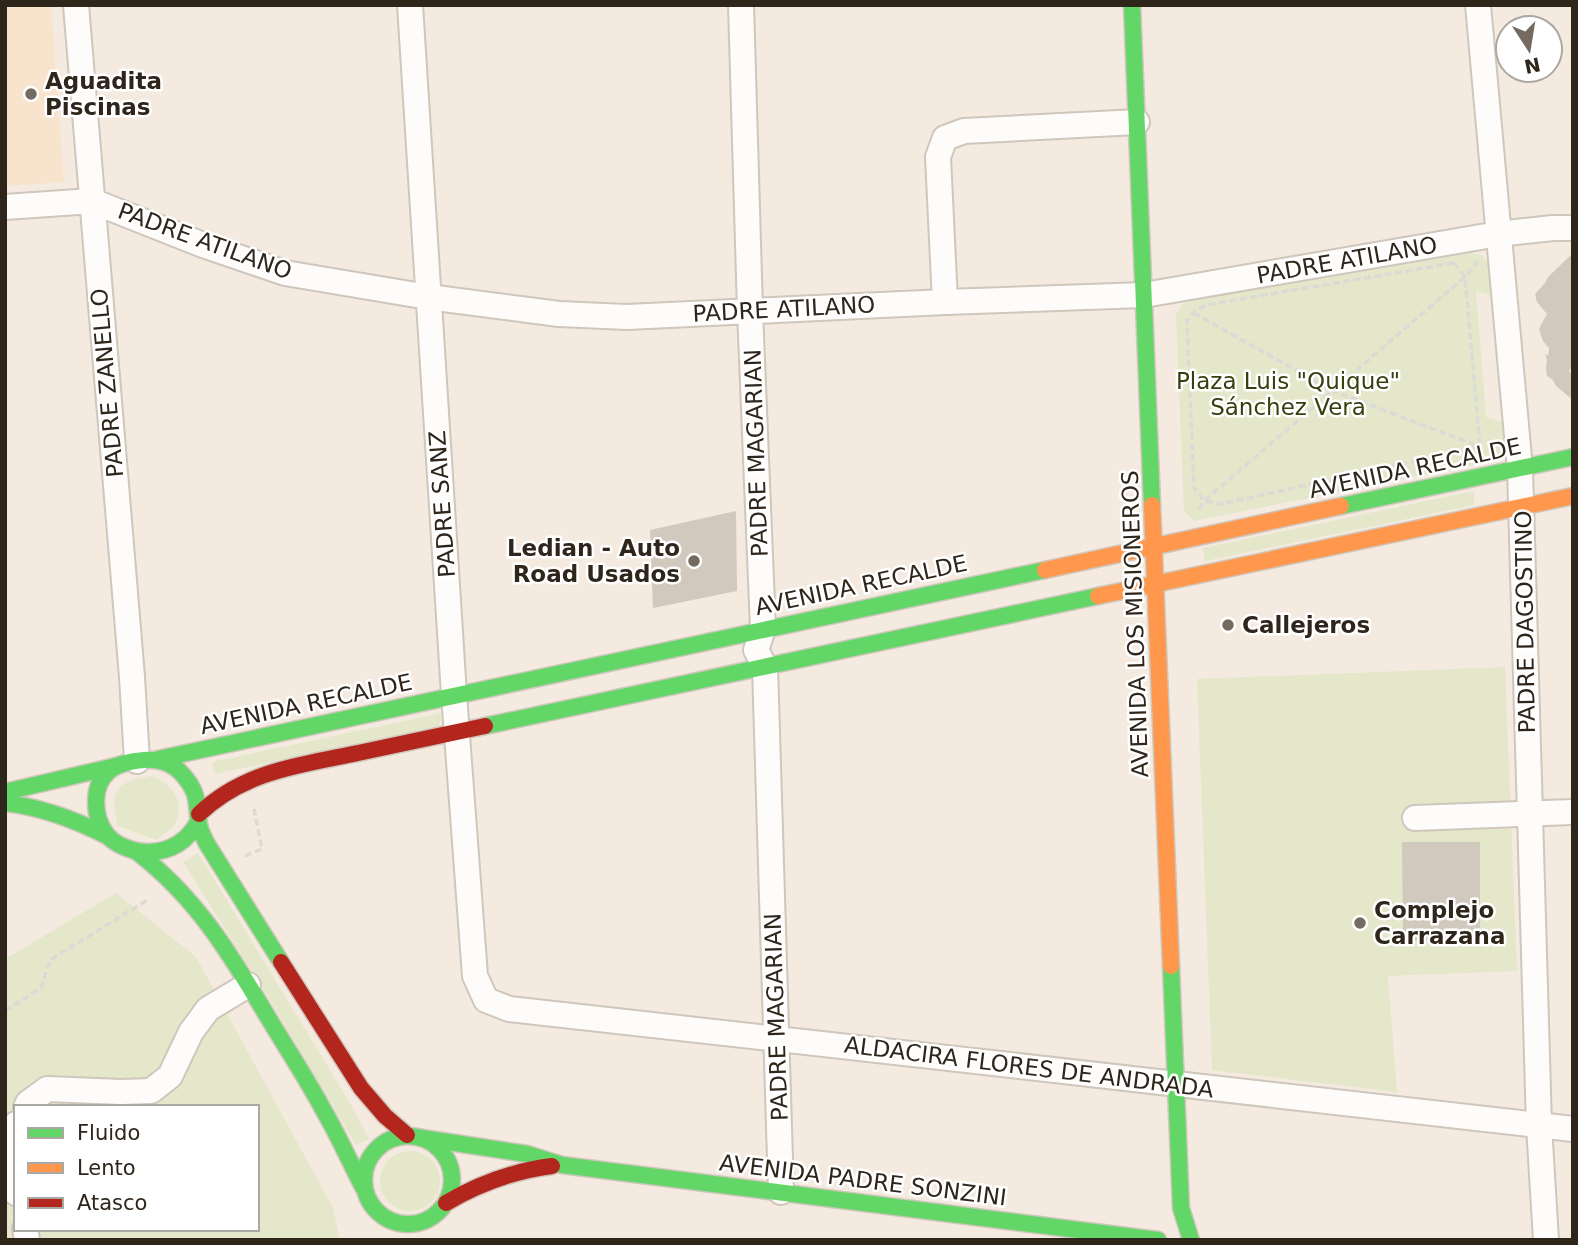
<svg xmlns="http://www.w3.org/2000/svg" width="1578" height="1245" viewBox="0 0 1578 1245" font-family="'DejaVu Sans',sans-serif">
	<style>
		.built { fill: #f8e3cd }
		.green { fill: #e4e7ca; fill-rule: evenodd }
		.building { fill: #d1c8be }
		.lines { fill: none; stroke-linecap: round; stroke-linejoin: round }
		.street-casing { stroke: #cfc6bc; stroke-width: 28 }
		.fast-casing { stroke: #cfc6bc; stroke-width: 19 }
		.slow-casing { stroke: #cfc6bc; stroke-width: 19 }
		.jam-casing { stroke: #cfc6bc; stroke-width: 19 }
		.path { stroke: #dddad6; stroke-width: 3.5; stroke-dasharray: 7 3.5; stroke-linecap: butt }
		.street { stroke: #fefcfa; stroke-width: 24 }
		.fast { stroke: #63d668; stroke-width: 16 }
		.slow { stroke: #ff974d; stroke-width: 16 }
		.jam { stroke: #b3261e; stroke-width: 16 }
		.poi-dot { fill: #746a60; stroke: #fff; stroke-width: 2.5 }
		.labels { text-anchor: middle; stroke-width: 5; stroke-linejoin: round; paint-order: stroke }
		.poi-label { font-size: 23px; font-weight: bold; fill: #2e251b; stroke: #fff; text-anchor: start }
		.street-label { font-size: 23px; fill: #2e251b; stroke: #fff }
		.park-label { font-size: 23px; fill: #34400e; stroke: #fff }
	</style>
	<rect width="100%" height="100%" fill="#f5eadf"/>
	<!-- built -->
	<polygon class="built" points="5,5 51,5 64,182 5,186"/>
	<!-- green -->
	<g class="green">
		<path d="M1471 253 1482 255 1489 265 1492 296 1476 291 1486 417 1503 422C1505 440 1509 448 1493 461L1194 521 1184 511 1176 315 1183 304 1193 300Z"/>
		<polygon points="1474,491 1474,505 1205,561 1203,548"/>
		<polygon points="1505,667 1517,971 1388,976 1397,1092 1212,1070 1197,679"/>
		<polygon points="442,713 439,726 215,774 212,762"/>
		<path d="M151 776C171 783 188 803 174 825 170 831 162 835 156 840L118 826C109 791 115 782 151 776Z"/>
		<polygon points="198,853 353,1108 369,1139 356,1145 268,997 183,862"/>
		<path d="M116 893 196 957 333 1208 340 1240H5V959ZM16 1107H257V1229H16Z"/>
		<circle cx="410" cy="1181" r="30"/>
	</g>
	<!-- building -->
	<g class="building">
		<polygon points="1573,253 1573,363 1569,372 1573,375 1573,400 1556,386 1553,380 1547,376 1546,368 1547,360 1545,354 1548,356 1549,348 1543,341 1539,329 1547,314 1537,302 1535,294 1545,283 1548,277"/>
		<polygon points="736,511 737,591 653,608 650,530"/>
		<polygon points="1402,842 1480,842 1480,940 1403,941"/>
	</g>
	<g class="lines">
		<defs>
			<g id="street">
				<polyline points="76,5 132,677 137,761"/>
				<path d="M410 5 454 695 475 976 486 1000 509 1009C864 1047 1218 1090 1573 1129"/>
				<polyline points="741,5 750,311 763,629 756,650 765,667 781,1192"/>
				<polyline points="1478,5 1520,469 1539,1126 1546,1240"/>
				<polyline points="5,207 92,201 203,245 285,273 428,297 559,314 627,317 945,302 1144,295 1498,234 1553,228 1573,228"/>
				<polyline points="945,302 938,157 945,138 964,131 1137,122"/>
				<polyline points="1415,818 1573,812"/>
				<polyline points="26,1107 28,1103 47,1089 121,1092 151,1091 170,1076 191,1032 208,1009 248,985"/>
				<polyline points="16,1124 16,1193"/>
				<polyline points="25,1229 27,1240"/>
			</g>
			<g id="fast">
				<polyline points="1132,5 1152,505"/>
				<polyline points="1341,506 1573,457"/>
				<polyline points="485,726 1098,596"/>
				<polyline points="158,759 1045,570"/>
				<polyline points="5,792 116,766"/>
				<path d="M5 803C42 807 76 820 109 837"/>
				<path d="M198 822C188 840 172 851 150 852 136 853 116 846 107 835 93 817 91 786 109 771 118 763 132 761 144 760 159 759 173 763 183 775 199 793 196 802 199 824 200 831 204 838 207 844L281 962"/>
				<path d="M137 852C197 898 231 955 269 1019 287 1049 307 1079 324 1111 338 1135 350 1162 363 1187"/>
				<polyline points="1171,966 1181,1208 1191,1240"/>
				<circle cx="408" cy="1180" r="44"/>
				<polyline points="422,1138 527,1154 562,1165 1158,1240"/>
			</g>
			<g id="slow">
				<polyline points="1152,505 1171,966"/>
				<polyline points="1045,570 1341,506"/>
				<polyline points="1098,596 1573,496"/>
			</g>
			<g id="jam">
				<path d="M199 814C244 771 300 765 358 753 400 744 442 735 485 726"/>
				<polyline points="281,962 361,1088 385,1116 407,1135"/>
				<path d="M446 1203C480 1183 513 1171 552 1166"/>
			</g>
		</defs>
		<!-- street casing -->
		<use href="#street" class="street-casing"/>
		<!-- fast casing -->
		<use href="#fast" class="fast-casing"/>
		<!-- slow casing -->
		<use href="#slow" class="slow-casing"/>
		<!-- jam casing -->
		<use href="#jam" class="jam-casing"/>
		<!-- path -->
		<g class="path">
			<polygon points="1454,263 1465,277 1480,447 1221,504 1204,501 1194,488 1187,321 1193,313 1206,305"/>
			<polyline points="1194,313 1333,391 1478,446"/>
			<polyline points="1199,509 1204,501 1465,277 1478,261"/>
			<polyline points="245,856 262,849 254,809"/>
			<polyline points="5,1011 41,988 50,960 149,899"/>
		</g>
		<!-- street -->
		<use href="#street" class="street"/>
		<!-- fast -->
		<use href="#fast" class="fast"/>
		<!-- slow -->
		<use href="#slow" class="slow"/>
		<!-- jam -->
		<use href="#jam" class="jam"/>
	</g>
	<!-- markers -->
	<g class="poi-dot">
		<circle cx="31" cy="94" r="7"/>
		<circle cx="694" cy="561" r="7"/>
		<circle cx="1228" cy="625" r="7"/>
		<circle cx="1360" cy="923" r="7"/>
	</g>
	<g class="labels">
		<!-- poi labels -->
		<g class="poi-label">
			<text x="45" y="89">Aguadita<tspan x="45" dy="26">Piscinas</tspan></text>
			<text x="680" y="556" text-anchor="end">Ledian - Auto<tspan x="680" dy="26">Road Usados</tspan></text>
			<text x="1242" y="633">Callejeros</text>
			<text x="1374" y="918">Complejo<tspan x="1374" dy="26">Carrazana</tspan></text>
		</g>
		<!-- street labels -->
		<g class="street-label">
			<text transform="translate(205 241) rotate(20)" y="8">PADRE ATILANO</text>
			<text transform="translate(1347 260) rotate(-10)" y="8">PADRE ATILANO</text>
			<text transform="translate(784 309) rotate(-3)" y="8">PADRE ATILANO</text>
			<text transform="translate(107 383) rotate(-95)" y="8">PADRE ZANELLO</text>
			<text transform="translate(756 453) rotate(-92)" y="8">PADRE MAGARIAN</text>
			<text transform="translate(1415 468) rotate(-12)" y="8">AVENIDA RECALDE</text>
			<text transform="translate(442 504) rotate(-94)" y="8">PADRE SANZ</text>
			<text transform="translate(861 585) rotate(-12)" y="8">AVENIDA RECALDE</text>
			<text transform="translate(1525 622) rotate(-91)" y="8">PADRE DAGOSTINO</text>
			<text transform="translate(1135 624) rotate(-92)" y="8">AVENIDA LOS MISIONEROS</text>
			<text transform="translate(306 704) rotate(-12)" y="8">AVENIDA RECALDE</text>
			<text transform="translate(776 1017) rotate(-92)" y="8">PADRE MAGARIAN</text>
			<text transform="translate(1029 1067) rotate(7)" y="8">ALDACIRA FLORES DE ANDRADA</text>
			<text transform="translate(863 1180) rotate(7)" y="8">AVENIDA PADRE SONZINI</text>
		</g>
		<!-- park labels -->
		<g class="park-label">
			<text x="1288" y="389">Plaza Luis "Quique"<tspan x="1288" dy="26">Sánchez Vera</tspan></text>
		</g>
	</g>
	<!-- border -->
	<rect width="1578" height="1245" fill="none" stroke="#2e251b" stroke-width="14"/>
	<!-- legend -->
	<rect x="14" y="1105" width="245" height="126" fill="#ffffff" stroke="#aba8a4" stroke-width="2"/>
	<rect x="28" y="1128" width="35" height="10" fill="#63d668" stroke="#aba8a4" stroke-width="2"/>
	<text x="77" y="1140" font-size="21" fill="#2e251b">Fluido</text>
	<rect x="28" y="1163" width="35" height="10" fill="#ff974d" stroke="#aba8a4" stroke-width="2"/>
	<text x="77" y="1175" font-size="21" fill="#2e251b">Lento</text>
	<rect x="28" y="1198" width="35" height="10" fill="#b3261e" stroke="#aba8a4" stroke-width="2"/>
	<text x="77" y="1210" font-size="21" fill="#2e251b">Atasco</text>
	<!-- north arrow -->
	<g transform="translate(1529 49) rotate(168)"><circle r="33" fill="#ffffff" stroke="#aba8a4" stroke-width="2"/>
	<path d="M0-5L12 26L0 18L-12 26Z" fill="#746a60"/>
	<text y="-10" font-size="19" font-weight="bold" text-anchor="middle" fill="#2e251b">N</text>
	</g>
</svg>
